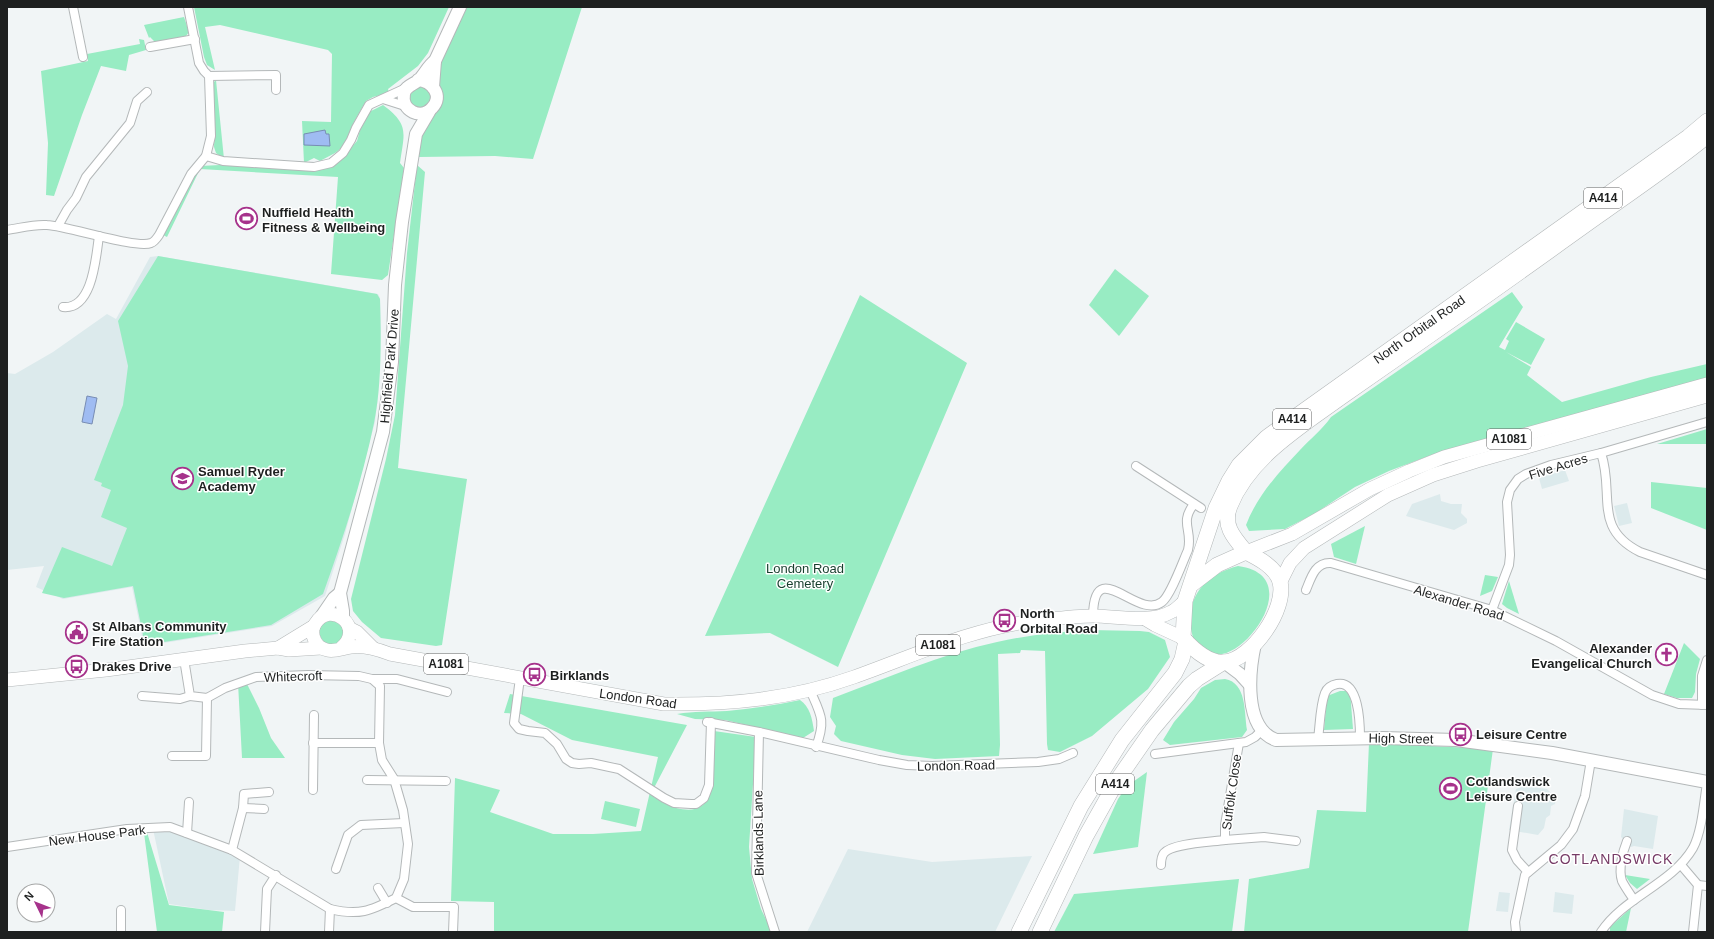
<svg xmlns="http://www.w3.org/2000/svg" width="1714" height="939" viewBox="0 0 1714 939" font-family="Helvetica,sans-serif">
	<style>
		.built { fill: #dceaec }
		.green { fill: #98ecc3 }
		.water { fill: #9fbcf2; stroke: #788db3 }
		.lines { fill: none; stroke-linecap: round; stroke-linejoin: round }
		.street-casing { stroke: #b4b8b9; stroke-width: 10 }
		.secondary-casing { stroke: #b4b8b9; stroke-width: 14 }
		.primary-casing { stroke: #b4b8b9; stroke-width: 14 }
		.highway-casing { stroke: #b4b8b9; stroke-width: 16 }
		.street { stroke: #fff; stroke-width: 8 }
		.secondary { stroke: #fff; stroke-width: 12 }
		.primary { stroke: #fff; stroke-width: 13 }
		.highway { stroke: #fff; stroke-width: 15 }
		.labels { text-anchor: middle; stroke-width: 3; stroke-linejoin: round; paint-order: stroke }
		.shield { fill: #fff; stroke: #626363; stroke-width: 1 }
		.shield-label { font-size: 12px; font-weight: bold; fill: #1e2020 }
		.poi-label { font-size: 13px; font-weight: bold; fill: #1e2020; stroke: #fff; text-anchor: start }
		.street-label { font-size: 13px; fill: #1e2020; stroke: #fff }
		.park-label { font-size: 13px; fill: #173e2d; stroke: #fff }
		.neighbourhood-label { font-size: 14px; letter-spacing: 1px; fill: #763b66; stroke: #fff }
	</style>
	<rect width="100%" height="100%" fill="#f1f5f6"/>
	<!-- built -->
	<g class="built">
		<polygon points="158,256 378,294 380,298 381,331 378,396 375,422 345,534 325,596 272,626 144,646 132,587 63,599 36,587 44,566 7,570 7,373 15,374 53,352 107,314 116,319 150,257"/>
		<polygon points="1565,470 1569,481 1542,489 1539,478"/>
		<polygon points="1440,494 1441,501 1451,504 1462,504 1461,513 1467,519 1467,523 1454,530 1406,516 1412,504"/>
		<polygon points="1627,503 1632,523 1619,526 1614,506"/>
		<polygon points="1525,786 1547,789 1552,794 1556,795 1555,804 1551,806 1550,815 1546,818 1544,828 1538,835 1509,830 1516,789"/>
		<polygon points="1624,809 1658,816 1653,849 1634,846 1631,847 1621,837"/>
		<polygon points="153,829 186,834 240,856 235,911 209,910 169,904"/>
		<polygon points="848,849 932,862 1032,856 995,932 807,932"/>
		<polygon points="1499,892 1510,893 1508,912 1496,911"/>
		<polygon points="1555,892 1574,895 1572,914 1553,912"/>
	</g>
	<!-- green -->
	<g class="green">
		<polygon points="194,7 449,7 428,53 418,66 388,89 389,93 373,97 366,101 354,122 350,137 344,146 335,153 320,161 314,158 304,163 302,121 331,122 332,54 328,50 220,25 205,27 215,70 207,65 204,57"/>
		<polygon points="464,7 582,7 533,159 495,156 419,157 416,154 418,141 442,94 438,77 439,67"/>
		<polygon points="184,17 189,32 186,36 155,42 150,37 149,38 144,25"/>
		<polygon points="139,39 144,40 146,50 129,55 126,71 101,66 82,115 54,196 46,195 48,143 41,71 88,61 87,54 140,44"/>
		<polygon points="216,80 224,159 216,153 214,147 215,119 212,84"/>
		<circle cx="420" cy="97" r="11"/>
		<path d="M383 105C410 125 404 133 400 163L404 168 388 275 382 280 331 274 338 177 200 169 167 237 163 235 200 166 220 165 317 169 343 157 357 141 362 123 369 112Z"/>
		<polygon points="417,165 425,172 398,468 467,479 442,645 436,646 381,638 362,622 353,611 351,599 386,459 395,415 407,253"/>
		<path d="M158 256 377 294 380 299C381 338 382 384 374 423 362 481 343 538 323 594L271 625 145 645 133 586 64 598 42 593 62 547 112 566 127 528 101 517 111 490 101 486 102 483 94 480 123 405 128 366 118 321Z"/>
		<polygon points="1115,269 1149,296 1119,336 1089,305"/>
		<path d="M1512 292 1523 307 1499 347 1505 350 1509 341 1506 339 1516 322 1545 339 1531 365 1506 352 1531 367 1527 375 1562 402 1651 377 1707 364V378L1557 419 1434 454 1389 471 1355 487 1314 514 1285 529 1249 531 1246 525C1257 496 1279 472 1300 450 1310 439 1322 430 1331 417Z"/>
		<polygon points="860,295 967,363 838,667 770,633 705,636"/>
		<polygon points="1707,429 1707,444 1657,444"/>
		<polygon points="1651,482 1707,488 1707,530 1651,508"/>
		<polygon points="1365,526 1356,564 1334,557 1331,544"/>
		<path d="M1238 566C1307 575 1245 662 1214 654 1208 653 1200 647 1195 644 1181 605 1199 576 1238 566Z"/>
		<polygon points="1485,575 1498,577 1492,591 1480,596"/>
		<polygon points="1509,581 1519,614 1507,608 1502,604"/>
		<path d="M326 620 339 621 345 633 339 644 327 645C317 636 317 629 326 620Z"/>
		<path d="M1090 630 1140 631 1149 632 1165 640 1170 657 1148 689 1092 736 1060 752 1048 750 1047 744 1045 651 1021 650 1020 653 998 654 1000 745 999 756 935 759 902 755 841 741 834 734 836 726 830 717 833 698C887 678 941 654 997 642 1028 635 1059 632 1090 630Z"/>
		<polygon points="1684,643 1700,659 1696,674 1695,692 1692,698 1677,698 1664,694"/>
		<path d="M1225 679C1247 683 1244 712 1247 730L1242 737 1170 745 1163 740 1174 722 1194 699 1201 688 1215 680Z"/>
		<polygon points="246,682 259,708 271,738 285,758 242,758 238,683"/>
		<polygon points="1340,691 1350,691 1353,729 1324,730 1327,696"/>
		<path d="M510 694 687 725 655 786 654 797C661 801 669 806 676 808 709 816 712 794 713 768 713 756 714 743 714 731L756 737 749 847 752 879 761 909 772 932H494V902L451 901 455 778 500 790 490 812 553 834H593L641 831 658 757 572 740 521 714 504 713Z"/>
		<path d="M800 700C810 707 812 718 814 731L803 738 725 720 695 719 677 714C694 711 710 712 727 711 751 709 776 705 800 700Z"/>
		<polygon points="1369,743 1493,749 1468,932 1244,932 1249,879 1309,868 1317,810 1366,812"/>
		<polygon points="1147,772 1138,847 1093,854 1118,799 1127,786"/>
		<polygon points="605,801 640,809 636,827 601,819"/>
		<polygon points="146,829 169,905 224,912 222,932 157,932 144,833"/>
		<polygon points="1625,875 1650,879 1637,889 1630,883"/>
		<polygon points="1239,879 1232,932 1054,932 1074,894"/>
		<polygon points="1631,908 1626,932 1610,932 1610,927"/>
	</g>
	<!-- water -->
	<g class="water">
		<polygon points="325,130 326,134 329,134 330,146 304,145 304,134"/>
		<polygon points="87,396 97,398 92,424 82,422"/>
	</g>
	<g class="lines">
		<defs>
			<g id="street">
				<polyline points="73,7 83,57"/>
				<polyline points="150,47 195,39"/>
				<polyline points="209,76 276,75 276,90"/>
				<polyline points="383,99 405,106"/>
				<polyline points="206,156 223,161 314,167 331,163 343,153 351,140 356,128 369,105 406,88"/>
				<polyline points="58,226 67,210 76,198 86,177 130,123 137,101 147,92"/>
				<path d="M7 230C21 228 33 224 47 225 68 226 136 249 151 243 154 242 157 238 159 235L191 174 206 156 211 136 209 76 204 71 199 63 188 7"/>
				<path d="M63 307C93 310 96 256 99 236"/>
				<path d="M1601 453C1615 493 1592 528 1640 552L1707 575"/>
				<polyline points="1136,466 1201,508"/>
				<path d="M1306 590C1311 578 1315 562 1331 563L1492 610 1556 641 1652 695 1679 704 1707 705"/>
				<polyline points="1492,610 1509,565 1510,555 1507,502 1510,490 1518,479 1526,474 1551,465 1601,453 1707,422"/>
				<path d="M1093 616C1094 553 1137 621 1162 602 1171 595 1183 561 1188 550 1193 530 1179 523 1194 504"/>
				<polyline points="520,678 514,723 519,729 528,731 545,733 557,744 566,759 572,763 579,764 591,763 619,769 664,798 674,803 691,804 696,804 704,798 709,785 711,722"/>
				<polyline points="372,679 397,679 447,692"/>
				<path d="M810 690C821 715 826 720 816 747"/>
				<polyline points="142,696 180,699 190,696"/>
				<polyline points="1702,705 1702,676 1707,660"/>
				<polyline points="707,722 759,732 879,760 907,765 932,766 1038,762 1059,759 1073,753"/>
				<polyline points="759,732 756,873 775,932"/>
				<path d="M1318 739C1320 725 1320 706 1325 693 1327 688 1332 685 1337 684 1359 680 1360 723 1360 738"/>
				<polyline points="313,743 379,743"/>
				<polyline points="1155,754 1246,742 1255,737 1262,730"/>
				<polyline points="172,756 206,756 207,698"/>
				<polyline points="367,780 446,781"/>
				<polyline points="313,790 314,715"/>
				<polyline points="1518,806 1512,850 1517,860 1528,872"/>
				<polyline points="243,808 264,809"/>
				<polyline points="187,833 189,802"/>
				<polyline points="1225,840 1264,837 1296,841"/>
				<path d="M1627 841C1623 851 1618 869 1622 881 1625 887 1630 894 1634 900"/>
				<path d="M7 847 127 829 170 827 232 850 330 909C359 916 370 911 396 898L404 879 408 844 403 810 394 779 382 760 379 743 380 686 372 679 359 676 308 675 256 677 225 688 207 698 190 696 184 659"/>
				<polyline points="232,850 243,808 244,794 269,792"/>
				<path d="M1161 865C1161 861 1161 857 1164 853 1173 843 1211 842 1225 840V825L1239 743"/>
				<polyline points="1681,865 1698,885 1693,932"/>
				<polyline points="336,869 348,835 361,825 404,823"/>
				<polyline points="1698,885 1707,886"/>
				<polyline points="378,888 387,903"/>
				<polyline points="396,898 413,907 454,907 453,932"/>
				<polyline points="121,932 121,910"/>
				<polyline points="265,932 267,889 276,875"/>
				<polyline points="329,932 330,909"/>
				<polyline points="1516,932 1515,922 1525,875 1561,845 1573,829 1585,796 1591,760"/>
				<path d="M1601 932C1624 897 1672 884 1693 848 1702 831 1704 802 1707 783"/>
			</g>
			<g id="secondary">
				<path d="M418 80C432 81 444 96 432 108 421 120 401 111 404 94 405 86 413 85 419 80 425 74 428 66 435 61"/>
				<polyline points="433,87 435,61 460,7"/>
				<polyline points="321,617 334,598 340,593"/>
				<polyline points="343,618 343,611 340,593 383,432 392,362 395,285 402,222 416,134 429,112"/>
				<path d="M1255 644C1249 671 1243 728 1276 740L1383 738 1456 740 1552 753 1707 782"/>
				<polyline points="1224,662 1240,674 1250,685"/>
			</g>
			<g id="primary">
				<polyline points="1246,552 1292,534 1370,489 1409,471 1444,457 1707,384"/>
				<polyline points="1280,583 1290,563 1304,548 1388,495 1433,475 1477,461 1707,396"/>
				<polyline points="1145,619 1155,625 1183,638"/>
				<polyline points="349,628 357,632 373,648"/>
				<polyline points="278,648 314,626"/>
				<path d="M341 648C366 627 330 599 315 624 312 629 312 635 315 641 317 645 322 649 327 650 335 652 343 648 351 647 364 645 377 649 390 654L664 704C730 705 792 699 854 677 913 656 970 629 1033 621 1053 619 1073 616 1093 616 1117 616 1150 624 1171 612 1176 610 1180 605 1185 601"/>
				<polyline points="7,680 106,670 245,651 278,648 289,650 321,648"/>
			</g>
			<g id="highway">
				<path d="M1246 552C1234 538 1222 525 1230 506 1249 458 1300 427 1340 398 1374 374 1409 350 1443 326 1495 290 1546 253 1598 216 1634 190 1672 165 1707 136"/>
				<path d="M1191 585 1217 565 1246 552C1258 558 1276 567 1280 582 1287 609 1252 659 1225 662 1209 664 1193 649 1183 638L1185 601 1216 508 1229 481 1239 465 1267 437 1688 137 1707 121"/>
				<polyline points="1019,932 1081,806 1122,740 1175,673 1182,659 1186,641"/>
				<polyline points="1040,932 1086,836 1118,779 1152,730 1189,686 1197,679 1224,662"/>
			</g>
		</defs>
		<!-- street casing -->
		<use href="#street" class="street-casing"/>
		<!-- secondary casing -->
		<use href="#secondary" class="secondary-casing"/>
		<!-- primary casing -->
		<use href="#primary" class="primary-casing"/>
		<!-- highway casing -->
		<use href="#highway" class="highway-casing"/>
		<!-- street -->
		<use href="#street" class="street"/>
		<!-- secondary -->
		<use href="#secondary" class="secondary"/>
		<!-- primary -->
		<use href="#primary" class="primary"/>
		<!-- highway -->
		<use href="#highway" class="highway"/>
	</g>
	<!-- icons -->
	<defs>
		<symbol id="stadium-ring" viewBox="-11 -11 22 22"><circle r="9.5" fill="#fff" stroke="#a6328b" stroke-width="1.5"/><path d="M0-5a6.5 5 0 1 0 0 10a6.5 5 0 1 0 0-10ZM-3.5-1.8h7v3.6h-7Z" fill="#a6328b"/></symbol>
		<symbol id="school-ring" viewBox="-11 -11 22 22"><circle r="9.5" fill="#fff" stroke="#a6328b" stroke-width="1.5"/><path d="M0-5L7-2L0 1L-7-2ZM-4 1L0 2.5L4 1V4Q0 6-4 4Z" fill="#a6328b"/></symbol>
		<symbol id="bus-ring" viewBox="-11 -11 22 22"><circle r="9.5" fill="#fff" stroke="#a6328b" stroke-width="1.5"/><path d="M-5-6H5V4H4V6H2V4H-2V6H-4V4H-5ZM-3.5-4V0h7V-4ZM-3.5 1.2v1.5H-2V1.2ZM2 1.2v1.5H3.5V1.2Z" fill="#a6328b"/></symbol>
		<symbol id="civic-ring" viewBox="-11 -11 22 22"><circle r="9.5" fill="#fff" stroke="#a6328b" stroke-width="1.5"/><path d="M-.6-6.5H3V-4.5H.6V-3L4-1V1h2V6H-6V1h2V-1L-.6-3ZM-1.2 2.5V6h2.4V2.5Z" fill="#a6328b"/></symbol>
		<symbol id="church-ring" viewBox="-11 -11 22 22"><circle r="9.5" fill="#fff" stroke="#a6328b" stroke-width="1.5"/><path d="M-1.2-6h2.4v3.5h3.3v2.4h-3.3V6h-2.4V-.1h-3.3v-2.4h3.3Z" fill="#a6328b"/></symbol>
	</defs>
	<g fill-rule="evenodd">
		<use href="#stadium-ring" x="234" y="206" width="25" height="25"/>
		<use href="#school-ring" x="170" y="466" width="25" height="25"/>
		<use href="#bus-ring" x="992" y="608" width="25" height="25"/>
		<use href="#civic-ring" x="64" y="620" width="25" height="25"/>
		<use href="#church-ring" x="1654" y="642" width="25" height="25"/>
		<use href="#bus-ring" x="64" y="654" width="25" height="25"/>
		<use href="#bus-ring" x="522" y="662" width="25" height="25"/>
		<use href="#bus-ring" x="1448" y="722" width="25" height="25"/>
		<use href="#stadium-ring" x="1438" y="776" width="25" height="25"/>
	</g>
	<g class="labels">
		<!-- shield labels -->
		<g class="shield">
			<rect x="1584" y="188" width="38" height="20" rx="3"/>
			<rect x="1273" y="409" width="38" height="20" rx="3"/>
			<rect x="1487" y="429" width="44" height="20" rx="3"/>
			<rect x="916" y="635" width="44" height="20" rx="3"/>
			<rect x="424" y="654" width="44" height="20" rx="3"/>
			<rect x="1096" y="774" width="38" height="20" rx="3"/>
		</g>
		<g class="shield-label">
			<text x="1603" y="202">A414</text>
			<text x="1292" y="423">A414</text>
			<text x="1509" y="443">A1081</text>
			<text x="938" y="649">A1081</text>
			<text x="446" y="668">A1081</text>
			<text x="1115" y="788">A414</text>
		</g>
		<!-- poi labels -->
		<g class="poi-label">
			<text x="262" y="217">Nuffield Health<tspan x="262" dy="15">Fitness &amp; Wellbeing</tspan></text>
			<text x="198" y="476">Samuel Ryder<tspan x="198" dy="15">Academy</tspan></text>
			<text x="1020" y="618">North<tspan x="1020" dy="15">Orbital Road</tspan></text>
			<text x="92" y="631">St Albans Community<tspan x="92" dy="15">Fire Station</tspan></text>
			<text x="1652" y="653" text-anchor="end">Alexander<tspan x="1652" dy="15">Evangelical Church</tspan></text>
			<text x="92" y="671">Drakes Drive</text>
			<text x="550" y="680">Birklands</text>
			<text x="1476" y="739">Leisure Centre</text>
			<text x="1466" y="786">Cotlandswick<tspan x="1466" dy="15">Leisure Centre</tspan></text>
		</g>
		<!-- street labels -->
		<g class="street-label">
			<text transform="translate(1419 329) rotate(-35)" y="5">North Orbital Road</text>
			<text transform="translate(389 366) rotate(-85)" y="5">Highfield Park Drive</text>
			<text transform="translate(1558 466) rotate(-17)" y="5">Five Acres</text>
			<text transform="translate(1459 602) rotate(17)" y="5">Alexander Road</text>
			<text transform="translate(293 676) rotate(-2)" y="5">Whitecroft</text>
			<text transform="translate(638 698) rotate(8)" y="5">London Road</text>
			<text transform="translate(1401 738) rotate(1)" y="5">High Street</text>
			<text transform="translate(956 765) rotate(-1)" y="5">London Road</text>
			<text transform="translate(1231 792) rotate(-82)" y="5">Suffolk Close</text>
			<text transform="translate(758 833) rotate(-91)" y="5">Birklands Lane</text>
			<text transform="translate(97 835) rotate(-7)" y="5">New House Park</text>
		</g>
		<!-- park labels -->
		<g class="park-label">
			<text x="805" y="573">London Road<tspan x="805" dy="15">Cemetery</tspan></text>
		</g>
		<!-- neighbourhood labels -->
		<g class="neighbourhood-label">
			<text x="1611" y="864">COTLANDSWICK</text>
		</g>
	</g>
	<!-- border -->
	<rect width="1714" height="939" fill="none" stroke="#1e2020" stroke-width="16"/>
	<!-- north arrow -->
	<g transform="translate(36 903) rotate(313)"><circle r="19" fill="#ffffff" stroke="#a5a6a6"/>
	<path d="M0-3L7 15L0 10L-7 15Z" fill="#a6328b"/>
	<text y="-6" font-size="11" font-weight="bold" text-anchor="middle" fill="#1e2020">N</text>
	</g>
</svg>
